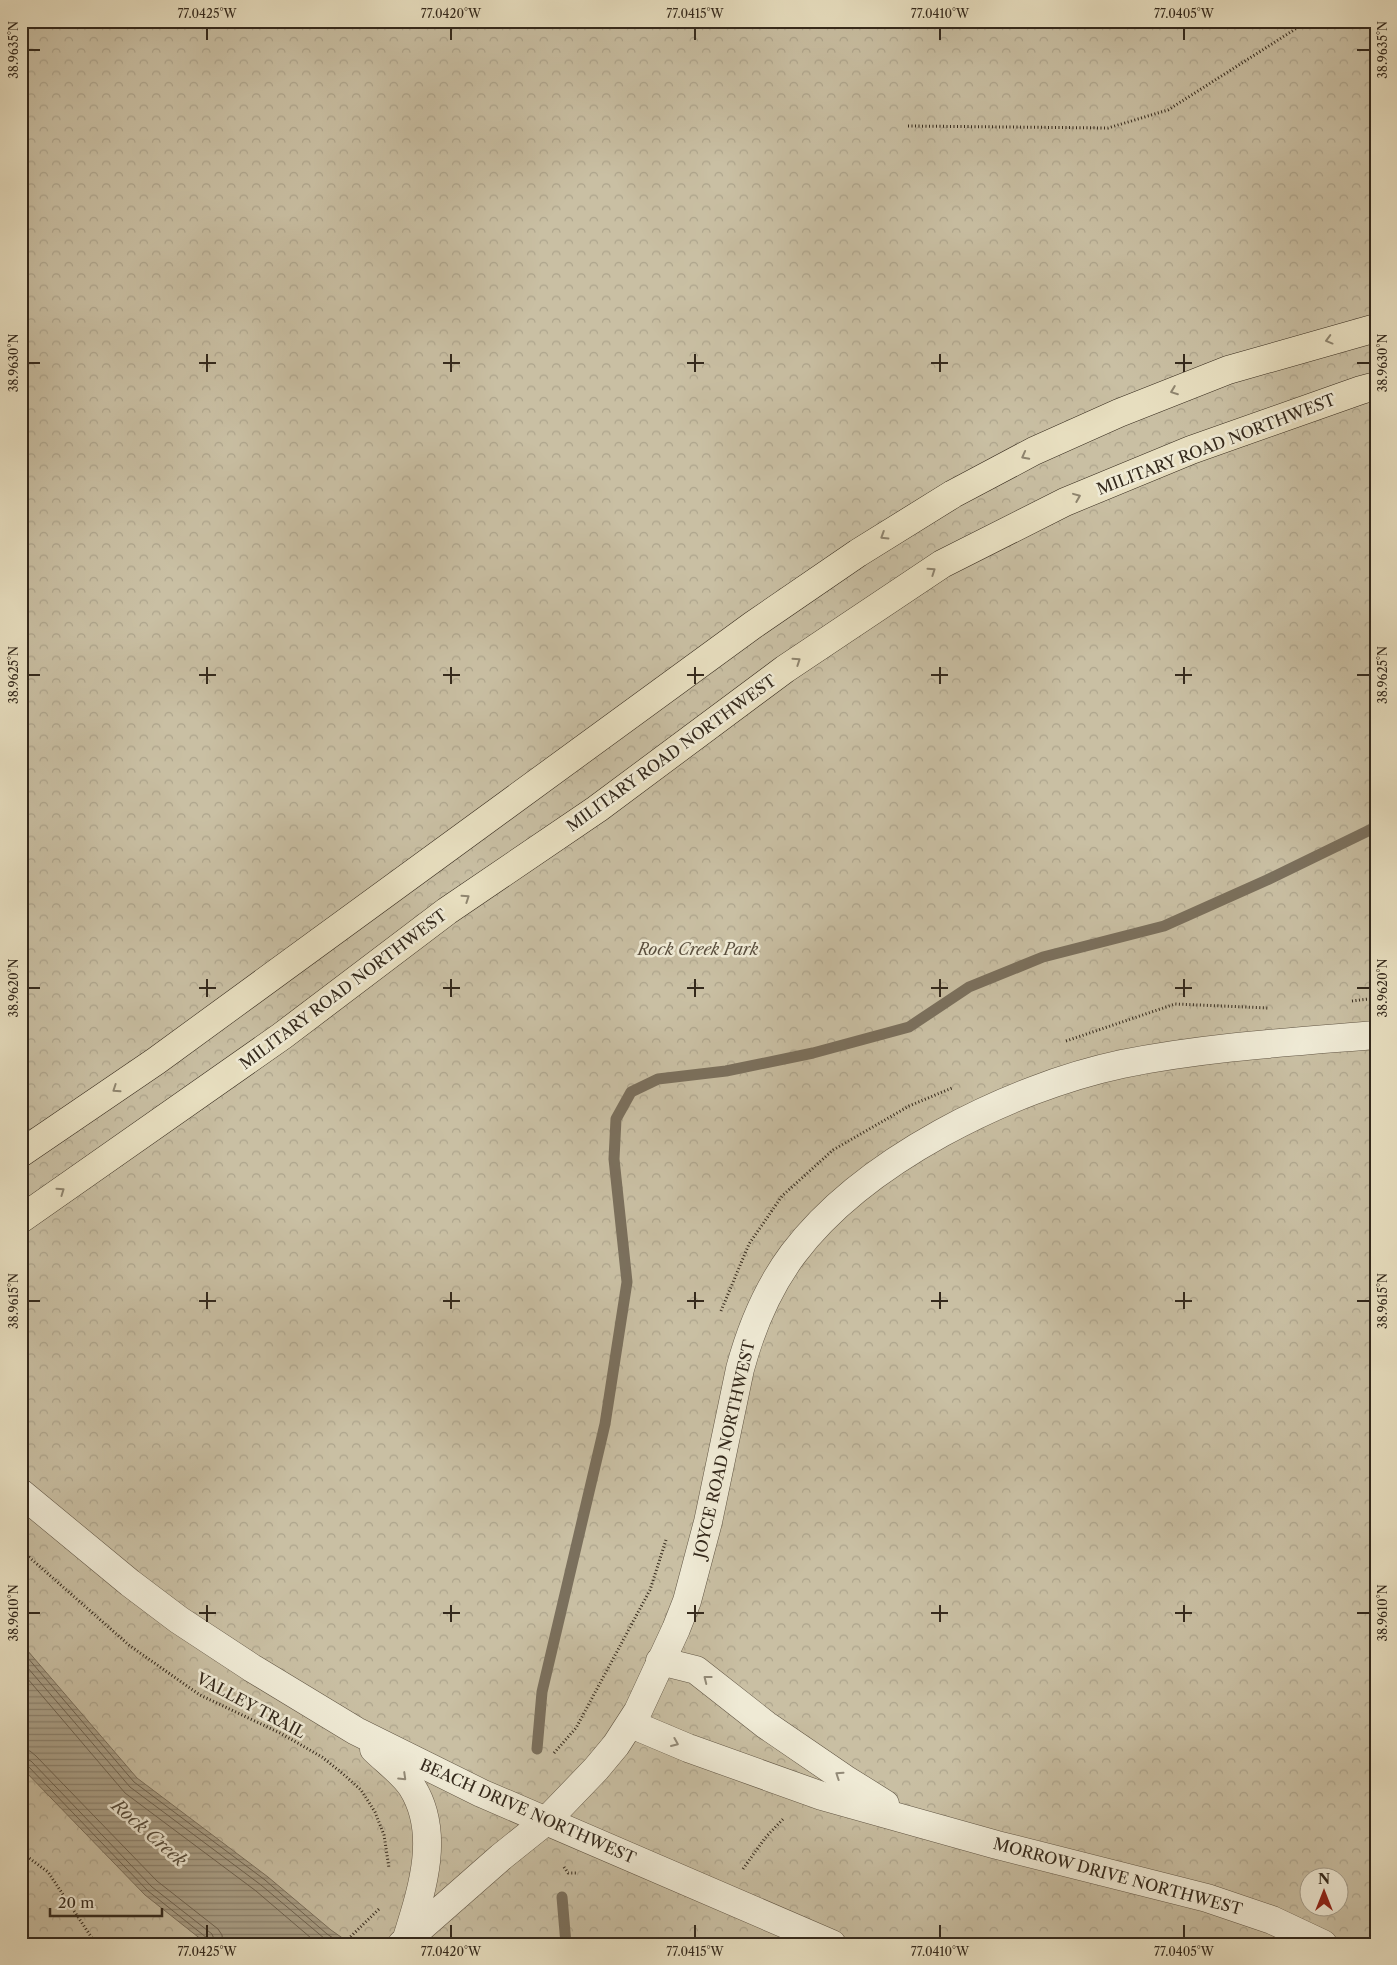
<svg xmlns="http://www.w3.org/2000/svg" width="1397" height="1965" viewBox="0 0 1397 1965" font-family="'Libre Caslon Text',serif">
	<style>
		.forest { fill: url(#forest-crowns); stroke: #7e7460; fill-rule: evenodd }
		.water { fill: url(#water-rules); stroke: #7b705d }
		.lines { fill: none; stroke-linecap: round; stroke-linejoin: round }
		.shore { stroke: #6f6452; stroke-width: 1 }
		.stream { stroke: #7b705d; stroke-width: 11 }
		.minor-casing { stroke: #615645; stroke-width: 29 }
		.major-casing { stroke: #34291c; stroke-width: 29 }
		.path { stroke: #34291c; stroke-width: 3; stroke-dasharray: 1 2.5; stroke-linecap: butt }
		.minor { stroke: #efead5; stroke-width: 28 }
		.major { stroke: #e7debf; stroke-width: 28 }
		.oneway { stroke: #8e846e }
		.oneway2 { stroke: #928a78 }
		.ticks { fill: none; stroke: #34291c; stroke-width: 2 }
		.labels { text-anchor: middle; stroke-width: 5; stroke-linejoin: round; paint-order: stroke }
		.street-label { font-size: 16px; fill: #34291c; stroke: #efead5 }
		.park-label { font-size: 16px; font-style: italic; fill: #594e3e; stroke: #efead5 }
		.water-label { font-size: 18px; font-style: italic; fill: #574d3c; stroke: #efead5 }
		.neatline { fill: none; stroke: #34291c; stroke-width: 2 }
		.ticks-label { font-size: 12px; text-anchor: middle; fill: #34291c }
	</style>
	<defs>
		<pattern id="forest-crowns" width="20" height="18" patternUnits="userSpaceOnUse" patternTransform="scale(1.25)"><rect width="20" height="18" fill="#c9bfa3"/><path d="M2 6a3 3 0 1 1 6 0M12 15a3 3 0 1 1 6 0" fill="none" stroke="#ada48c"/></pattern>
		<pattern id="water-rules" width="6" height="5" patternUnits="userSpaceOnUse" patternTransform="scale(1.25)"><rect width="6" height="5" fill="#aaa088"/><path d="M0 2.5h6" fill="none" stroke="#8b826e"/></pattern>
	</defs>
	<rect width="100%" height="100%" fill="#e7debf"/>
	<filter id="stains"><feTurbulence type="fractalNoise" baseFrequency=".004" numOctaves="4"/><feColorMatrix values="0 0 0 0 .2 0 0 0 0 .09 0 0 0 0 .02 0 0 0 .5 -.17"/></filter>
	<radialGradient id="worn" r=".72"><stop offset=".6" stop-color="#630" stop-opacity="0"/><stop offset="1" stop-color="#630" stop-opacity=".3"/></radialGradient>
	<!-- forest -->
	<path class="forest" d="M21 21H1376V1944H21ZM1310 1878H1340V1908H1310Z"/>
	<!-- water -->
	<polygon class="water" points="21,1643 137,1778 268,1877 331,1930 351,1944 207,1944 145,1895 21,1767"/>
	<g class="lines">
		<!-- shore -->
		<g class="shore">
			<polyline points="21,1650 134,1782 265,1880 327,1934 342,1944"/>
			<polyline points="21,1660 130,1787 261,1885 331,1944"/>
			<polyline points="21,1671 125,1793 256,1891 318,1944"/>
			<polyline points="21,1750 30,1751 36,1756 157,1881 218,1929 222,1935 223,1944"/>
			<polyline points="21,1757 31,1761 152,1887 212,1934 216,1944"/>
			<polyline points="21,1764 27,1765 148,1891 207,1938 209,1944"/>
		</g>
		<!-- stream -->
		<g class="stream">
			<polyline points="537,1749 542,1692 605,1424 627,1282 614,1159 616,1119 631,1092 658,1079 726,1071 813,1053 909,1027 969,987 1043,957 1164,926 1267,880 1376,827"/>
			<polyline points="562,1897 566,1944"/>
		</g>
		<defs>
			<g id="minor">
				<polyline points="21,1493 130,1583 179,1620 252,1668 356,1731 481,1793 832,1944"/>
				<polyline points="660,1661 696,1670 766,1725 845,1779 885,1804"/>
				<polyline points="631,1724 688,1748 822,1796 997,1845 1207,1898 1272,1920 1323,1944"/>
				<path d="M374 1749C385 1760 404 1774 412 1787 441 1833 422 1890 407 1938"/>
				<path d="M402 1944 501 1857 546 1821 596 1769 616 1745 638 1711 676 1629 687 1601 708 1522 740 1369C751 1328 767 1289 793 1254 863 1161 1009 1088 1122 1064 1206 1047 1291 1042 1376 1035"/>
			</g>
			<g id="major">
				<polyline points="21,1153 156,1061 753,625 858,553 953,494 1034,451 1119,413 1228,370 1376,328"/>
				<polyline points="21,1219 282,1036 447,911 597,809 785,669 942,564 1065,502 1191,450 1361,390 1376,386"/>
			</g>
		</defs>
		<!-- minor casing -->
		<use href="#minor" class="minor-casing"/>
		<!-- major casing -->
		<use href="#major" class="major-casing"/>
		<!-- path -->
		<g class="path">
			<polyline points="908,126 1108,128 1168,110 1308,21"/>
			<polyline points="1352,1001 1376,998"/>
			<polyline points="1066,1041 1175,1004 1269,1008"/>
			<polyline points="721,1311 749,1244 782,1196 833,1150 909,1106 952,1088"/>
			<polyline points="21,1454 28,1460"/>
			<polyline points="21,1550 130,1646 200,1695 280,1733 322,1757 342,1773 361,1790 375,1812 384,1835 389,1868"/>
			<polyline points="554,1753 576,1728 650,1590 666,1540"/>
			<polyline points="21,1852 48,1872 96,1944"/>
			<polyline points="564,1867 568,1873 578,1873"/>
			<polyline points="743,1869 765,1838 784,1818"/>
			<polyline points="343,1944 379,1909"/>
		</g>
		<!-- minor -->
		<use href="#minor" class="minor"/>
		<!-- major -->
		<use href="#major" class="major"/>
	</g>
	<!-- one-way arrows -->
	<defs><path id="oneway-chevron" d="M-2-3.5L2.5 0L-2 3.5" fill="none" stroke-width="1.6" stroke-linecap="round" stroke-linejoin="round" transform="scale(1.25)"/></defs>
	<g class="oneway">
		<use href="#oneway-chevron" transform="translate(1329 340) rotate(165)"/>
		<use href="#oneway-chevron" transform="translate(1174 391) rotate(159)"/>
		<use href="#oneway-chevron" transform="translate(1025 456) rotate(152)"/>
		<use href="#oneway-chevron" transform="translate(1077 497) rotate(-22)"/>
		<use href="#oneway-chevron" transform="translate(884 536) rotate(148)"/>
		<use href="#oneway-chevron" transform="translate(932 571) rotate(-34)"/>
		<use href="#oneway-chevron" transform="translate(797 661) rotate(-34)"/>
		<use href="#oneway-chevron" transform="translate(466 898) rotate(-34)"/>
		<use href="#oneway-chevron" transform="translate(116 1089) rotate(146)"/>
		<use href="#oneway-chevron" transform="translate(61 1191) rotate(-35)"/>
	</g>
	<g class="oneway2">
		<use href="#oneway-chevron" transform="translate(707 1679) rotate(-142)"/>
		<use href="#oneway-chevron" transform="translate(675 1743) rotate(23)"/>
		<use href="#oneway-chevron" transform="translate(839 1775) rotate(-146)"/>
		<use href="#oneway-chevron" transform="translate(403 1777) rotate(44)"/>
	</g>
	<!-- ticks -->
	<path class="ticks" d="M207 28V40M451 28V40M695 28V40M940 28V40M1184 28V40M28 50H40M1357 50H1370M207 354V372M451 354V372M695 354V372M940 354V372M1184 354V372M28 363H40M199 363H216M443 363H460M687 363H704M931 363H948M1175 363H1192M1357 363H1370M207 667V684M451 667V684M695 667V684M940 667V684M1184 667V684M28 675H40M199 675H216M443 675H460M687 675H704M931 675H948M1175 675H1192M1357 675H1370M207 979V997M451 979V997M695 979V997M940 979V997M1184 979V997M28 988H40M199 988H216M443 988H460M687 988H704M931 988H948M1175 988H1192M1357 988H1370M207 1292V1309M451 1292V1309M695 1292V1309M940 1292V1309M1184 1292V1309M28 1301H40M199 1301H216M443 1301H460M687 1301H704M931 1301H948M1175 1301H1192M1357 1301H1370M207 1605V1622M451 1605V1622M695 1605V1622M940 1605V1622M1184 1605V1622M28 1613H40M199 1613H216M443 1613H460M687 1613H704M931 1613H948M1175 1613H1192M1357 1613H1370M207 1925V1938M451 1925V1938M695 1925V1938M940 1925V1938M1184 1925V1938"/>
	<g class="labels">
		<!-- street labels -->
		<g class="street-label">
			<text transform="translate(1216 444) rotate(-21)" y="6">MILITARY ROAD NORTHWEST</text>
			<text transform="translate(671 753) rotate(-36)" y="6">MILITARY ROAD NORTHWEST</text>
			<text transform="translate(343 989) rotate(-37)" y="6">MILITARY ROAD NORTHWEST</text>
			<text transform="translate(724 1449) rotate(-77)" y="6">JOYCE ROAD NORTHWEST</text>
			<text transform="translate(251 1705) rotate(28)" y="6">VALLEY TRAIL</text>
			<text transform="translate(528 1811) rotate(24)" y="6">BEACH DRIVE NORTHWEST</text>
			<text transform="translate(1118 1876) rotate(15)" y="6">MORROW DRIVE NORTHWEST</text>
		</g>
		<!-- park labels -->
		<g class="park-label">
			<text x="698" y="955">Rock Creek Park</text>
		</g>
		<!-- water labels -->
		<g class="water-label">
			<text transform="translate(149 1833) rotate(41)" y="6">Rock Creek</text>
		</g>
	</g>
	<!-- margin -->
	<rect width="1397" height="1965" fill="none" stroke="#e7debf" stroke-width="55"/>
	<!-- north arrow -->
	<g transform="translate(1324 1892)"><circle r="24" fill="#efead5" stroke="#a49d8b"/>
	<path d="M0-4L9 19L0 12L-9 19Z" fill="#8f2418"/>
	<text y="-8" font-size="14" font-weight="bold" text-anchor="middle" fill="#34291c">N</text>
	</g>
	<!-- scale -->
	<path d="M50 1908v8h112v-8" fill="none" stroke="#34291c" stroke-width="2.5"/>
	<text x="58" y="1908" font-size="15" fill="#34291c" stroke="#efead5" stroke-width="4" paint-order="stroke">20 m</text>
	<rect x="28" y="28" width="1342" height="1910" class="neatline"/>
	<g class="ticks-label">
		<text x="207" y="18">77.0425°W</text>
		<text x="451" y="18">77.0420°W</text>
		<text x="695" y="18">77.0415°W</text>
		<text x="940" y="18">77.0410°W</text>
		<text x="1184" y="18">77.0405°W</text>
		<text transform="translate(14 50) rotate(-90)" y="4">38.9635°N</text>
		<text transform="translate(1383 50) rotate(-90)" y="4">38.9635°N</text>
		<text transform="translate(14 363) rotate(-90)" y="4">38.9630°N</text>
		<text transform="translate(1383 363) rotate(-90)" y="4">38.9630°N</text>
		<text transform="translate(14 675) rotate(-90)" y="4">38.9625°N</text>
		<text transform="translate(1383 675) rotate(-90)" y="4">38.9625°N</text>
		<text transform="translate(14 988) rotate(-90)" y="4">38.9620°N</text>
		<text transform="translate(1383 988) rotate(-90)" y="4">38.9620°N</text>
		<text transform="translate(14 1301) rotate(-90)" y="4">38.9615°N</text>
		<text transform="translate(1383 1301) rotate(-90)" y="4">38.9615°N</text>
		<text transform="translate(14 1613) rotate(-90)" y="4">38.9610°N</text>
		<text transform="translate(1383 1613) rotate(-90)" y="4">38.9610°N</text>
		<text x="207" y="1956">77.0425°W</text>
		<text x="451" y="1956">77.0420°W</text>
		<text x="695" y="1956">77.0415°W</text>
		<text x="940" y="1956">77.0410°W</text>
		<text x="1184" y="1956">77.0405°W</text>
	</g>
	<rect width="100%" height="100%" filter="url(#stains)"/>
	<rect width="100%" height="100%" fill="url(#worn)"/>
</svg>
